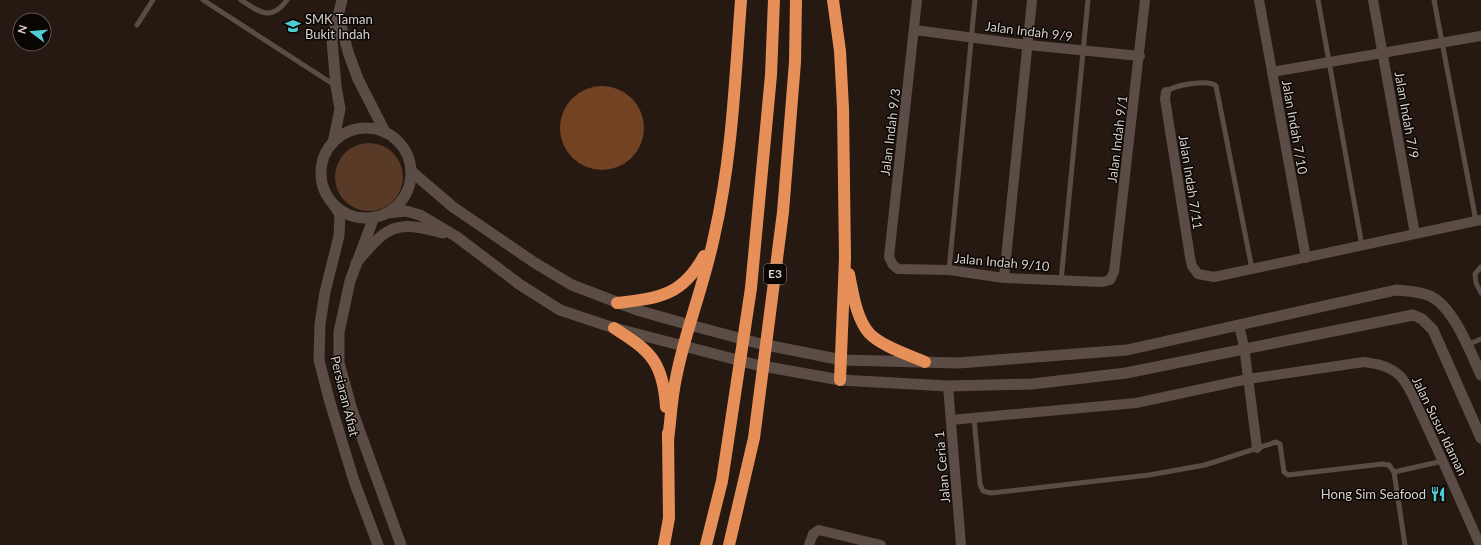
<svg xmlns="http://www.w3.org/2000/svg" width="1481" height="545" viewBox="0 0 1481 545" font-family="Lato,sans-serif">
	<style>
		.green { fill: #593a27 }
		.water { fill: #734222 }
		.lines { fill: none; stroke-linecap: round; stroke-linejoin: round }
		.service { stroke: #5b4d45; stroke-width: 5 }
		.minor { stroke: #5b4d45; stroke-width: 10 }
		.tertiary { stroke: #5b4d45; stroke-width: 11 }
		.secondary { stroke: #5b4d45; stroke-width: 11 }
		.motorway { stroke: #e68f58; stroke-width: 12 }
		.labels { text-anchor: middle; stroke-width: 3; stroke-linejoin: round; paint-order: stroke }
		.shield { fill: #0a0604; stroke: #9a938f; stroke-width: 1 }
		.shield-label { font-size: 12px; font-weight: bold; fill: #d8d0cb }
		.poi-label { font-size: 13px; fill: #d8d0cb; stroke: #0a0604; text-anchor: start }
		.street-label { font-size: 13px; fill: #d8d0cb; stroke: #0a0604 }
	</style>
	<rect width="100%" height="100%" fill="#251912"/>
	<!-- green -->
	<circle class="green" cx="369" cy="177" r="34"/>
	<!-- water -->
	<circle class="water" cx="602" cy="128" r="42"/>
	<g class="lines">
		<!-- service -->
		<g class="service">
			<polyline points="203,0 336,86"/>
			<path d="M241 0C259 12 271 22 287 0"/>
			<polyline points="1318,0 1362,246"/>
			<polyline points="1434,0 1476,221"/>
			<polyline points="137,25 153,0"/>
			<path d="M1166 92C1173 85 1209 79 1216 86L1252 269"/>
			<polyline points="1481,267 1475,274 1476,283 1481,293"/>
			<polyline points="949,270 975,0"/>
			<polyline points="1061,281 1088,0"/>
			<polyline points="1467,345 1481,339"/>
			<polyline points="974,418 980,484 983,491 991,493 1149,475 1205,465 1276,442 1280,444 1284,472 1288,475 1382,464 1389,465 1394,472 1405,545"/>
			<polyline points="1394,472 1443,461"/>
		</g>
		<!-- minor -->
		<g class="minor">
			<polyline points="917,0 889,257 893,265 898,269 949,270 1004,278 1102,282 1110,280 1114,272 1145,0"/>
			<polyline points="1259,0 1306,258"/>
			<polyline points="1373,0 1415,234"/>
			<polyline points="915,30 1028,45 1140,56"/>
			<polyline points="1272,72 1481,36"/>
			<polyline points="1166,92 1165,99 1190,257 1192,266 1198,274 1214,277 1481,220"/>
			<polyline points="1004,278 1032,0"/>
			<polyline points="1239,326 1244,346 1257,448"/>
			<polyline points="948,386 961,545"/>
			<path d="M951 420 1136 403 1248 379 1364 362C1378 364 1390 366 1400 376 1410 386 1416 404 1422 416 1442 459 1461 502 1480 545"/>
			<polyline points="809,545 813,534 819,530 881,545"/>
		</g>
		<!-- tertiary -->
		<g class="tertiary">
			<polyline points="333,204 340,214 339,236 325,292 320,324 319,360 329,399 354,481 378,545"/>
			<polyline points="374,217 350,281 339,332 339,363 352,410 401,545"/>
		</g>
		<!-- secondary -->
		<g class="secondary">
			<polyline points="339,17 348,52 358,79 385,132"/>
			<circle cx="366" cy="173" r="45"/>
			<polyline points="333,143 340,109 336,86 332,41 342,0"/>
			<path d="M411 171 453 207 535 263 572 285 640 311 690 325 761 344 842 360 958 363 1127 350 1396 290C1408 291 1419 291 1430 296 1453 306 1471 353 1481 375"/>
			<polyline points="387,213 406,211 420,215 457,237 519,284 560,310 614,328 757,365 840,380 948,386 1032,384 1126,373 1413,315 1422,319 1433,330 1481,438"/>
			<path d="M356 263C388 225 395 220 443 233"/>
		</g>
		<!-- motorway -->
		<g class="motorway">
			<polyline points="833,0 840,51 843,108 845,258 840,380"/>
			<path d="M849 274C853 293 856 318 869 333 881 346 909 355 925 362"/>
			<path d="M617 303C659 298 682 296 704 256"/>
			<path d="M614 328C650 351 663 361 666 407"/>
			<path d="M668 440C670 425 671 410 673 395 681 341 703 290 714 237 732 159 735 80 741 0"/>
			<polyline points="664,545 669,518 668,433"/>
			<polyline points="706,545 722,481 751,288 771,75 774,0"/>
			<polyline points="729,545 754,438 783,212 795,62 796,0"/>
		</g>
	</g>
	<!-- icons -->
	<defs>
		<symbol id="school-bare" viewBox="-9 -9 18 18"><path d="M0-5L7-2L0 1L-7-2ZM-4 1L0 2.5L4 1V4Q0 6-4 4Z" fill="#51ccd5" stroke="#0a0604" stroke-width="2.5" paint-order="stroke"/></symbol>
		<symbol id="restaurant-bare" viewBox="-9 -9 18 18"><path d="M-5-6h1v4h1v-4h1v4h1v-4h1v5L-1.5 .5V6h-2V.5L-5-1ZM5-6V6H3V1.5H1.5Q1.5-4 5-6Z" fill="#51ccd5" stroke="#0a0604" stroke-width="2.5" paint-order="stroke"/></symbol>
	</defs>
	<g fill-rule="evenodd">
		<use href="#school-bare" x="282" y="15" width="22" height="22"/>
		<use href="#restaurant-bare" x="1427" y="483" width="22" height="22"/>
	</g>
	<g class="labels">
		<!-- shield labels -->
		<rect class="shield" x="764" y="264" width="22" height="20" rx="3"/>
		<g class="shield-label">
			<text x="775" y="278">E3</text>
		</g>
		<!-- poi labels -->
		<g class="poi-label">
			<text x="305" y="24">SMK Taman<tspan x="305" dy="15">Bukit Indah</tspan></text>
			<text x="1426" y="499" text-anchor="end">Hong Sim Seafood</text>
		</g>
		<!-- street labels -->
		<g class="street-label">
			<text transform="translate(1029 31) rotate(7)" y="5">Jalan Indah 9/9</text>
			<text transform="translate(1407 115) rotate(80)" y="5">Jalan Indah 7/9</text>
			<text transform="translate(1295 127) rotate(80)" y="5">Jalan Indah 7/10</text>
			<text transform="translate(890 132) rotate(-83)" y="5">Jalan Indah 9/3</text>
			<text transform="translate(1117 139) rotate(-83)" y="5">Jalan Indah 9/1</text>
			<text transform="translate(1191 182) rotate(81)" y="5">Jalan Indah 7/11</text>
			<text transform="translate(1002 262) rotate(5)" y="5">Jalan Indah 9/10</text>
			<text transform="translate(345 396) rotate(76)" y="5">Persiaran Afiat</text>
			<text transform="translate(1440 426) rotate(64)" y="5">Jalan Susur Idaman</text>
			<text transform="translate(942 467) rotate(-95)" y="5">Jalan Ceria 1</text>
		</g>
	</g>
	<!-- north arrow -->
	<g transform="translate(32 32) rotate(286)"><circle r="19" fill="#0a0604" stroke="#5c5754"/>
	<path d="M0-3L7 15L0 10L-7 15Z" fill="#51ccd5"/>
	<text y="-6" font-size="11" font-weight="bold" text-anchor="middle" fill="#d8d0cb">N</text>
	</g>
</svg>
